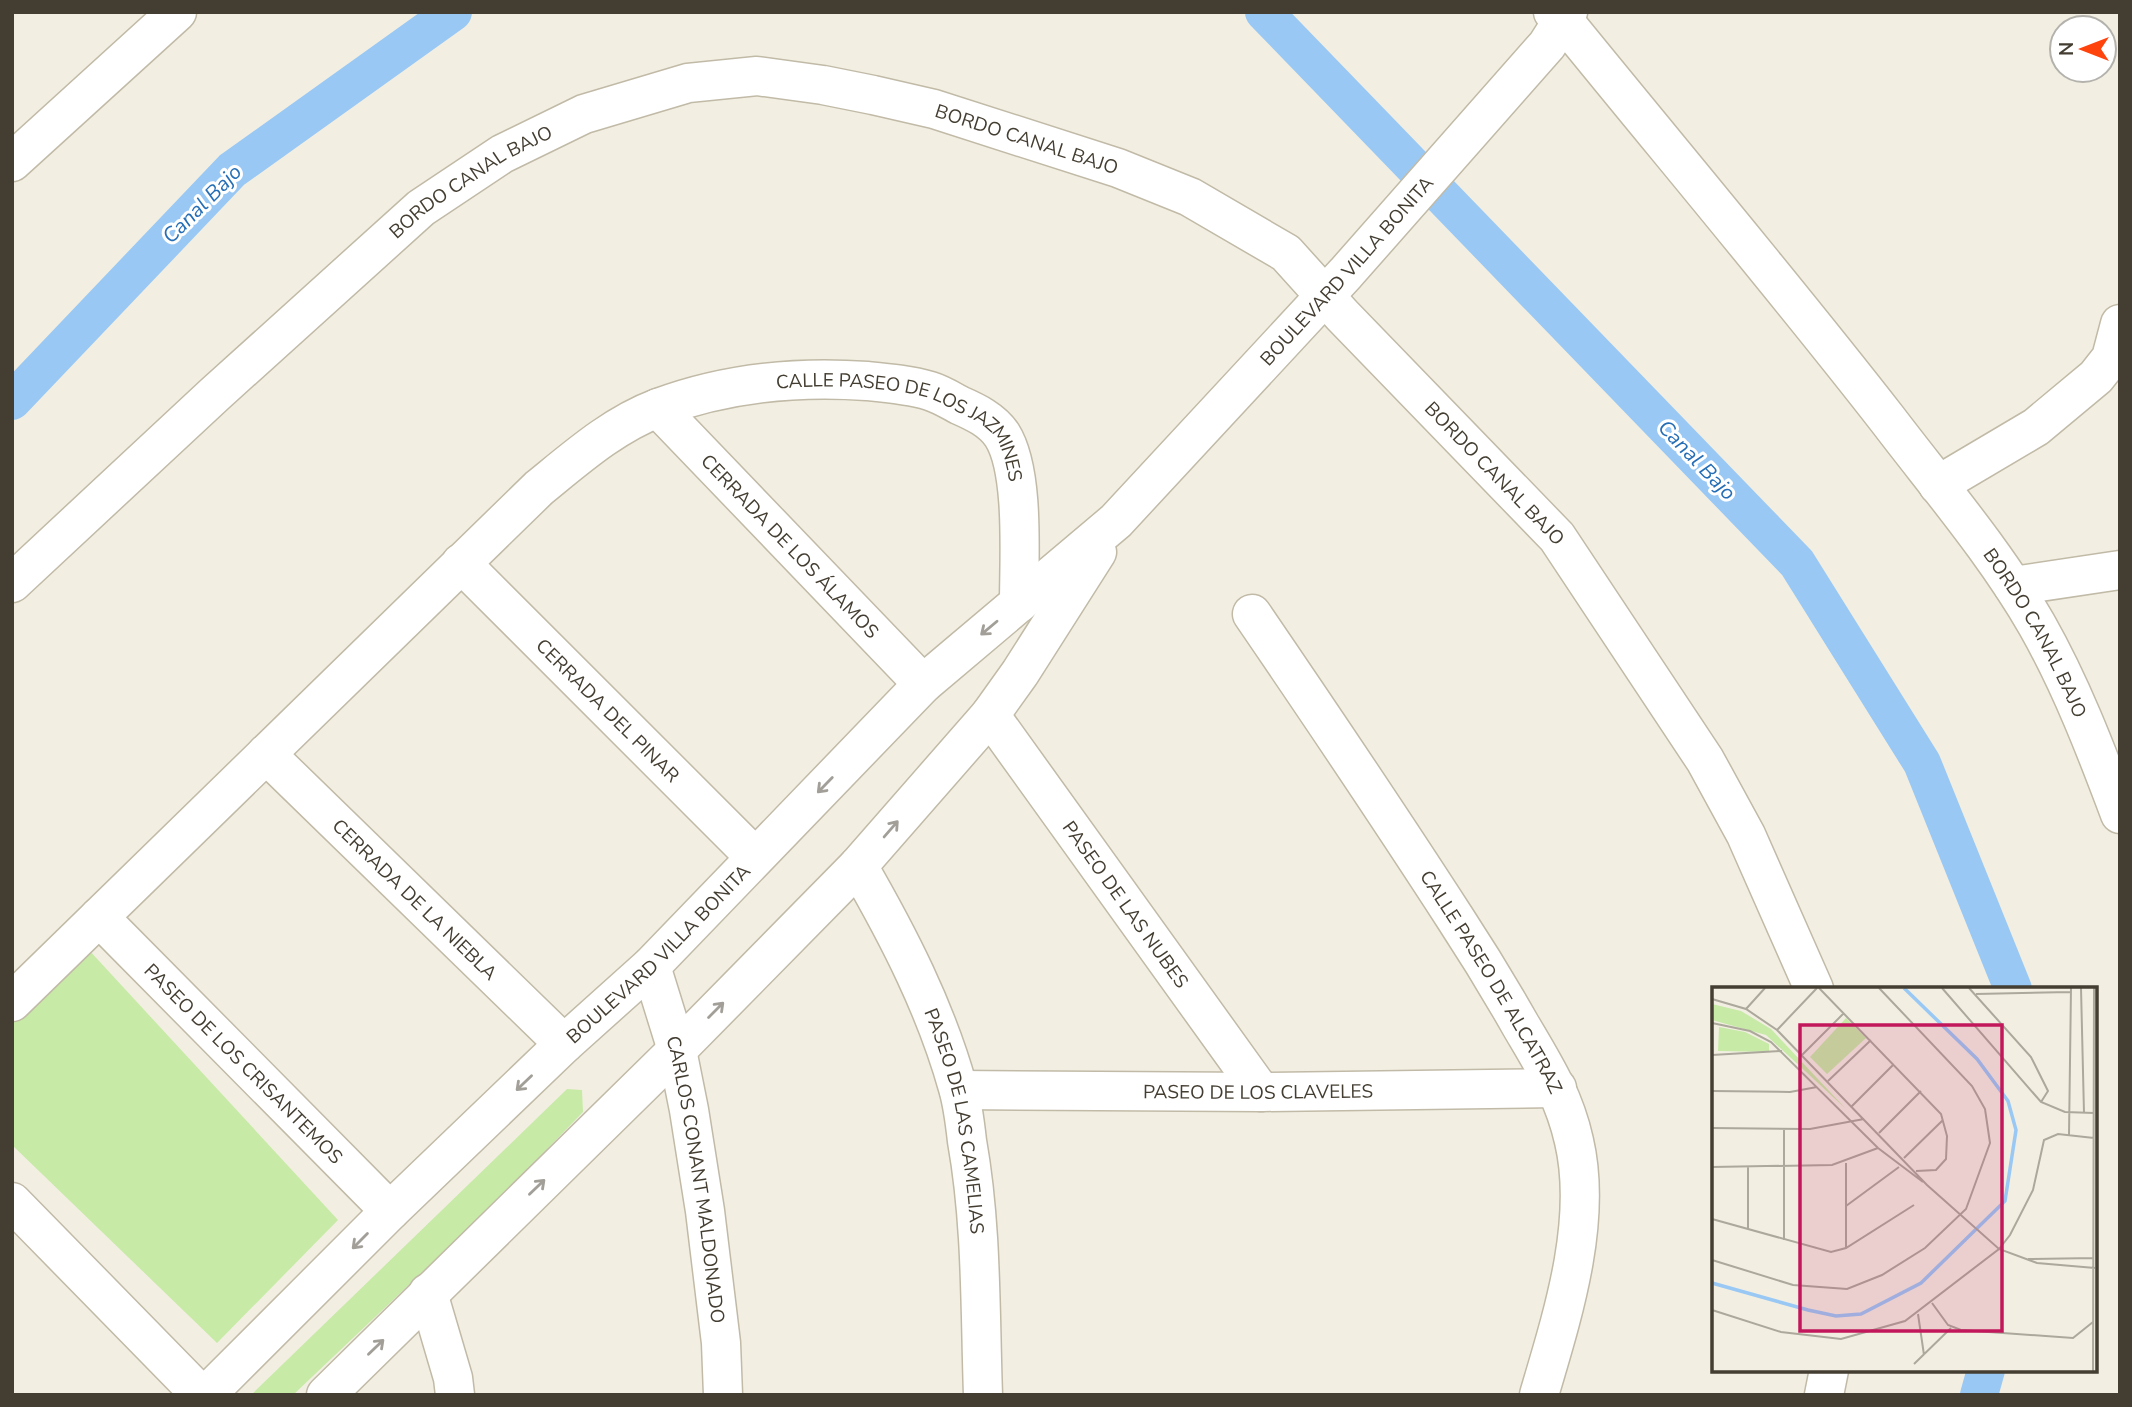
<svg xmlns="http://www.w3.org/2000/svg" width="2132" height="1407" viewBox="0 0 2132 1407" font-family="'Nunito Sans',sans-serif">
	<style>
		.green { fill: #c7eaa7 }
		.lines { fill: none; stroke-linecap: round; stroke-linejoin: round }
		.canal { stroke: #99c8f5; stroke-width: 38 }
		.minor-casing { stroke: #c1baa7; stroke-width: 41 }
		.minor { stroke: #fff; stroke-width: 38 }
		.oneway { stroke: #a29e98 }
		.labels { text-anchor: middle; stroke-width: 6; stroke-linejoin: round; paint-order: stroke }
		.street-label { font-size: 19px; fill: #443e32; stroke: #fff }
		.water-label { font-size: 21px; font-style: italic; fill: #256eb6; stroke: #fff }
		.inset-river { fill: none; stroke: #99c8f5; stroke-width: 3.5 }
		.inset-road { fill: none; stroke: #aca89c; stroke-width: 2 }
		.view { fill: #c2185b; fill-opacity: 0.15; stroke: #c2185b; stroke-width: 3.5 }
		.inset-edge { fill: none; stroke: #443e32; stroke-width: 3.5 }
	</style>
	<rect width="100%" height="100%" fill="#f2efe2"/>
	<!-- green -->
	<g class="green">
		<polygon points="88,949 338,1220 217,1343 12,1145 12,1024"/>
		<polygon points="567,1089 582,1090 583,1112 493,1205 293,1395 251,1395"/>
	</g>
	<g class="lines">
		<!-- canal -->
		<g class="canal">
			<polyline points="1264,12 1797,563 1922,763 2013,989"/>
			<polyline points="12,401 232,170 453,12"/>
			<polyline points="1979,1395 1986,1370"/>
		</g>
		<defs>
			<g id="minor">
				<path id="s1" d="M1553 12 1564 21C1672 154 1783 285 1888 420 1939 487 1995 552 2037 625 2071 685 2096 750 2120 814"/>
				<polyline points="12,162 177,12"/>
				<path id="s2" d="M658 408 923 684"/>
				<polyline points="1938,485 2036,427 2096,377 2111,358 2120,324"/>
				<path id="s3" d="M461 563 755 857"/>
				<path id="s4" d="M12 583 215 394 421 208 502 154 584 114 688 83 757 76 823 85 873 95 934 109 1118 168 1190 197 1286 253 1342 315 1557 537 1705 760 1746 835 1814 989"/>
				<polyline points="2013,586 2120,570"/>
				<path id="s5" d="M1252 614C1321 715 1389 816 1455 918 1478 953 1500 989 1521 1026 1544 1065 1564 1096 1574 1141 1593 1222 1562 1317 1539 1395"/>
				<path id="s6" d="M990 715 1261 1092"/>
				<path id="s7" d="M266 754 564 1044"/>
				<path id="s8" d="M858 866C899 937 936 1009 958 1088 963 1105 965 1123 967 1141 982 1225 980 1310 983 1395"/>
				<path id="s9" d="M99 917 390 1211"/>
				<path id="s10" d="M651 966 677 1050 689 1110 705 1211 721 1343 723 1395"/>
				<path id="s11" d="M12 1002 539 488C576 458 613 425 658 408 725 383 797 376 867 381 888 383 910 385 930 391 940 394 950 400 959 405 975 412 992 420 1002 435 1025 471 1019 559 1019 603"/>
				<path id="s12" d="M959 1090 1261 1092 1557 1088"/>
				<polyline points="12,1202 201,1395"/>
				<polyline points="428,1293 453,1378 455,1395"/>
				<path id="s13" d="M206 1395 390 1211 564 1044 651 966 923 684 1116 521 1346 273 1547 45 1568 12"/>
				<polyline points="326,1395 677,1050 858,866 990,715 1020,673 1097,552"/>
				<polyline points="1824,1395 1829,1370"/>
			</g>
		</defs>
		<!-- minor casing -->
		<use href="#minor" class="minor-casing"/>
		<!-- minor -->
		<use href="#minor" class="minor"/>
	</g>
	<!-- one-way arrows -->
	<defs><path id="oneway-shaft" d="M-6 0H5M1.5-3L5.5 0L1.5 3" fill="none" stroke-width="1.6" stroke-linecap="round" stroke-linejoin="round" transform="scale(1.75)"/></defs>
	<g class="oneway">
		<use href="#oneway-shaft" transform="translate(989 628) rotate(140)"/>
		<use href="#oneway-shaft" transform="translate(825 785) rotate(134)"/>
		<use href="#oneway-shaft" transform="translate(891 829) rotate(-49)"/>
		<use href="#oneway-shaft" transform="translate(716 1010) rotate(-45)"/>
		<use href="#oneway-shaft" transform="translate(524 1083) rotate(136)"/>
		<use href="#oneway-shaft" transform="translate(537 1187) rotate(-44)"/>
		<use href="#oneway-shaft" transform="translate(360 1241) rotate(135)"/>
		<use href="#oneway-shaft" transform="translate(376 1347) rotate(-44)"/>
	</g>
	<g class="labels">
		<!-- street labels -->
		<g class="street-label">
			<text dy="7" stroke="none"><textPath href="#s4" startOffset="1199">BORDO CANAL BAJO</textPath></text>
			<text dy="7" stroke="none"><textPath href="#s4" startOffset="611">BORDO CANAL BAJO</textPath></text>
			<text dy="7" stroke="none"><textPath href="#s13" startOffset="1603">BOULEVARD VILLA BONITA</textPath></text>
			<text dy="7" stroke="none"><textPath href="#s11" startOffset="1146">CALLE PASEO DE LOS JAZMINES</textPath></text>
			<text dy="7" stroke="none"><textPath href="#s4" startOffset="1787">BORDO CANAL BAJO</textPath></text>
			<text dy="7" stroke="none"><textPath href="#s2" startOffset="191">CERRADA DE LOS ÁLAMOS</textPath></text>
			<text dy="7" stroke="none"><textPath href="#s1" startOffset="788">BORDO CANAL BAJO</textPath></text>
			<text dy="7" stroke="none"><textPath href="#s3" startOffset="208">CERRADA DEL PINAR</textPath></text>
			<text dy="7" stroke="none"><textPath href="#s7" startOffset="208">CERRADA DE LA NIEBLA</textPath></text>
			<text dy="7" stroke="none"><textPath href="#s6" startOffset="233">PASEO DE LAS NUBES</textPath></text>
			<text dy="7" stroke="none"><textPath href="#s13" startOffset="632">BOULEVARD VILLA BONITA</textPath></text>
			<text dy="7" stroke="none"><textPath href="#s5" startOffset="439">CALLE PASEO DE ALCATRAZ</textPath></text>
			<text dy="7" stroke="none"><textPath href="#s9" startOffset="206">PASEO DE LOS CRISANTEMOS</textPath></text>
			<text dy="7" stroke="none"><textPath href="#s12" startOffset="299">PASEO DE LOS CLAVELES</textPath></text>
			<text dy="7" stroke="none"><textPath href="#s8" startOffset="276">PASEO DE LAS CAMELIAS</textPath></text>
			<text dy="7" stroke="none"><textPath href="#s10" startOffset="219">CARLOS CONANT MALDONADO</textPath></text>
		</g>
		<!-- water labels -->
		<g class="water-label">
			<text transform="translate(202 204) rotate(-45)" y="7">Canal Bajo</text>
			<text transform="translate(1697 460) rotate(46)" y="7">Canal Bajo</text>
		</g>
	</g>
	<!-- overview -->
	<g transform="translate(1712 987)">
		<rect width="385" height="385" fill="#f2efe2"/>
		<path d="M0 17 29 24 59 42 134 122 54 48 0 33ZM134 31 154 51 115 87 98 70ZM7 40 33 45 57 57V65L6 64Z" fill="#c7eaa7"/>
		<path class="inset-river" d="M0 296 96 323 124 329 149 327 209 296 293 214 304 143 296 114 265 72 192 1"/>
		<path class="inset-road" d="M107 1 229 127 235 149 234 172 224 183 204 184M230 1 329 115 353 125 382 126M257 1 319 70 336 104 329 115M369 1 372 126M264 7 358 5M0 12 34 22 65 43 215 198 287 262 325 276 383 281M34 22 53 1M0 36 38 44 59 55 166 161 211 195M65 43 105 1M0 68 70 64M90 68 132 26M116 94 159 53M0 104 78 105 105 100M140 119 182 77M0 141 98 142 152 132M167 146 209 104M357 148 359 1M192 171 231 133M134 176V261M0 180 120 178 166 161M36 180V243M134 219 187 180M0 232 119 265 134 261 202 218M72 253V143M316 272 382 271M0 273 81 298 135 302 170 288 213 261 254 222 278 156 273 122 260 99 167 1M220 316 236 338 249 343 361 351 381 335M0 323 69 345 129 352 193 334 287 262 298 248 321 203 332 153 346 147 382 151M206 327 212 368M202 377 239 341M381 384 382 1"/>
		<path class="view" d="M88 38H290V344H88Z"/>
		<rect width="385" height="385" class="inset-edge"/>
	</g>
	<!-- border -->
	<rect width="2132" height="1407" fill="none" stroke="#443e32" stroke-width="28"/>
	<!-- north arrow -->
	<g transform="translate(2083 49) rotate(270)"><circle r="33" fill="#ffffff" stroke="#b4b2ad" stroke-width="2"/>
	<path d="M0-5L12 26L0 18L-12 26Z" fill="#ff430c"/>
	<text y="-10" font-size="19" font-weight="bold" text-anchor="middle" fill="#443e32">N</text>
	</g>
</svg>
